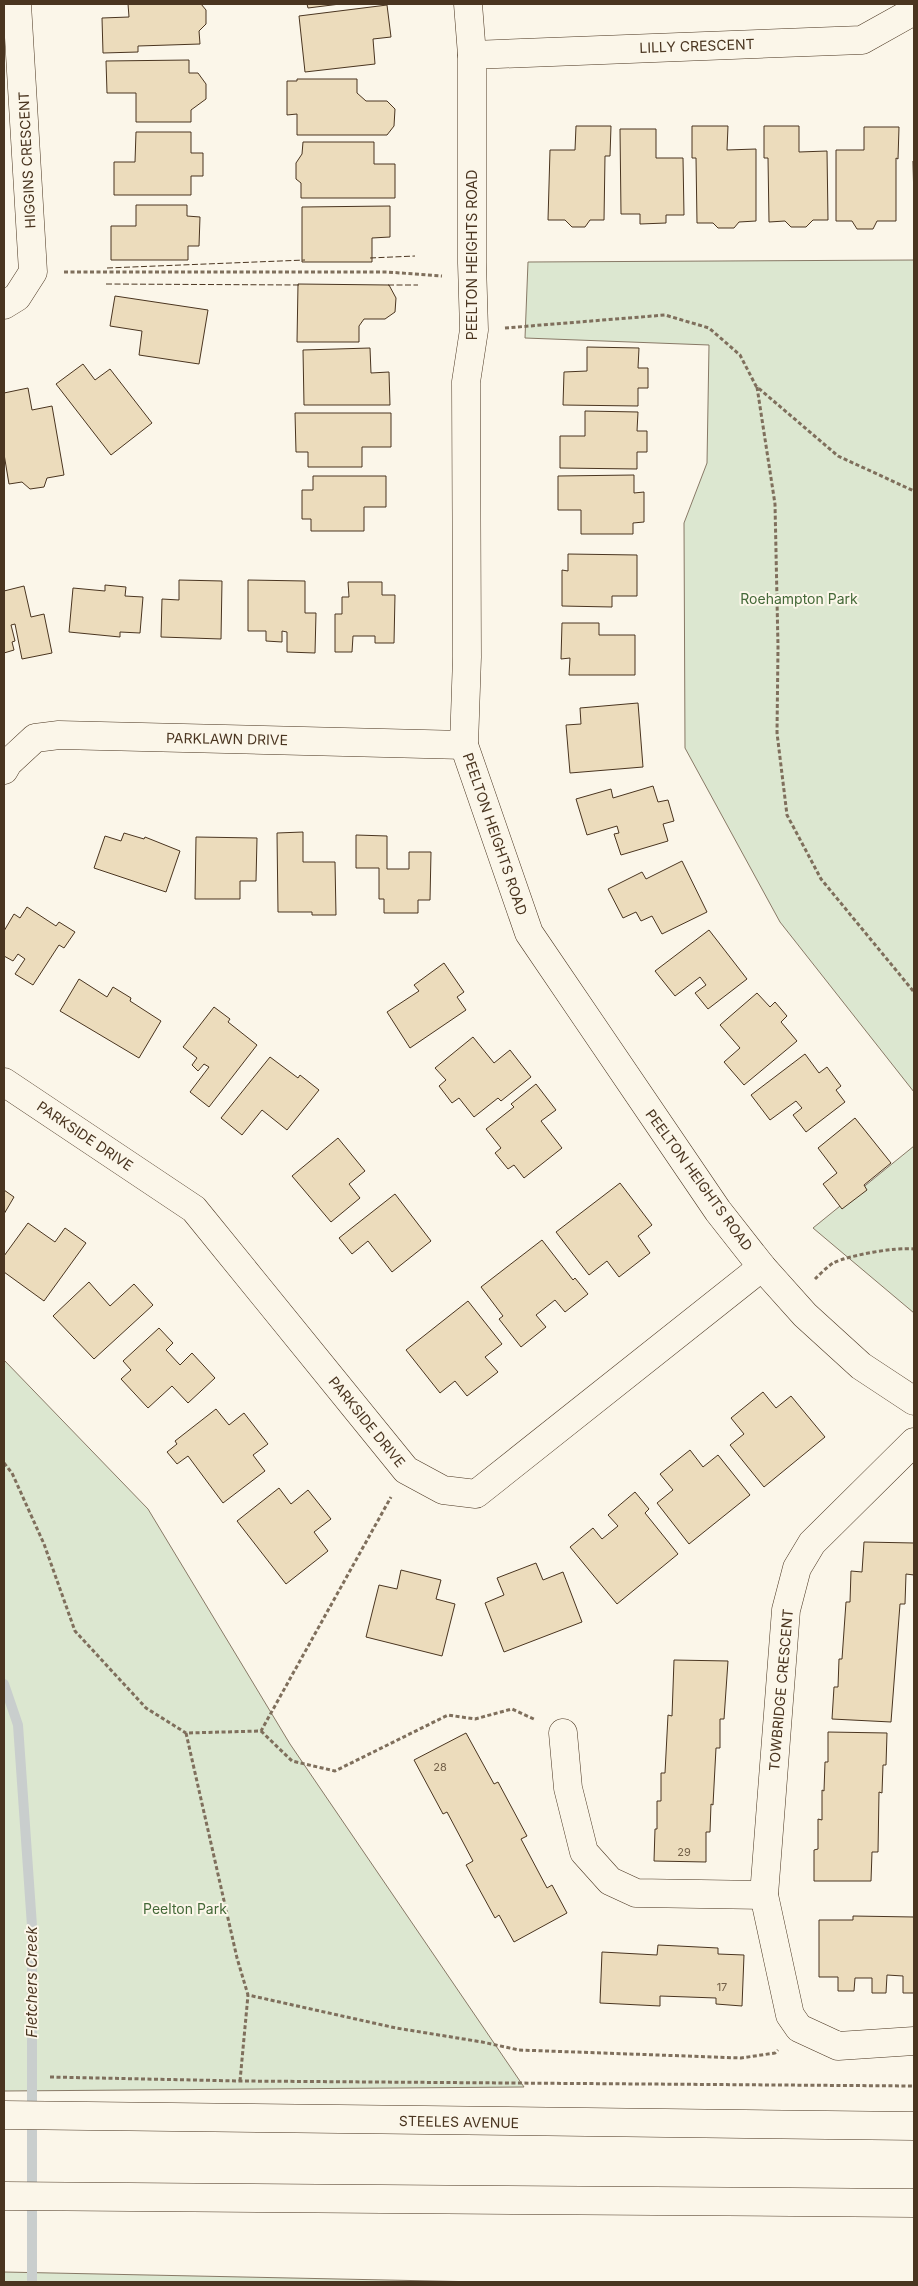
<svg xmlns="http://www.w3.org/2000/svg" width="918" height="2286" font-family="Inter,sans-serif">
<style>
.green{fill:#dce7d0;stroke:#887966}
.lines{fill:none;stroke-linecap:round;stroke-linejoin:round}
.stream{stroke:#c9cecd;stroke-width:10}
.building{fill:#ecdcbc;stroke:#4a3520}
.minor-casing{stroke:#4a3520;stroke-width:29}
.secondary-casing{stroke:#4a3520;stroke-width:29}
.path{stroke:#7f6f5c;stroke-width:3;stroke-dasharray:4 2.5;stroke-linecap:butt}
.minor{stroke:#fbf6e9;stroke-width:28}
.secondary{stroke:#fbf6e9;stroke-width:28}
.fence{stroke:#4a3520;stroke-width:1;stroke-dasharray:6 2.5;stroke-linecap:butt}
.labels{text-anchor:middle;stroke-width:4;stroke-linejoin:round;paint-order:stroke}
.number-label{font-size:11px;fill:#725f47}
.street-label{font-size:14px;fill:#4a3520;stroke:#fbf6e9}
.park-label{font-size:14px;fill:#436837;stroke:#fbf6e9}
.water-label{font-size:15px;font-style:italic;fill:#4a3520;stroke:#fbf6e9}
</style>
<rect width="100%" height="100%" fill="#fbf6e9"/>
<g class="green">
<polygon points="914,260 914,1092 780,922 685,748 684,523 707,463 709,345 525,338 528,262"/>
<polygon points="914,1146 914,1313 813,1228"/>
<polygon points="4,1360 148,1509 290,1744 524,2087 4,2091"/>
<polygon points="4,2272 482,2282 4,2282"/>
</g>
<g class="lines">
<polyline class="stream" points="4,1684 18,1725 32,1926 32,2282"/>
</g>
<g class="building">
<polygon points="128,4 201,4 206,10 206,24 199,31 200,44 138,46 138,52 103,53 102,18 129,17"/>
<polygon points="307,4 340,4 308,8"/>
<polygon points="387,5 391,37 373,39 375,64 305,72 299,16"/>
<polygon points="189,60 189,73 198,73 206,84 206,99 191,110 191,122 136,122 136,93 107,93 106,61"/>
<polygon points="297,79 357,79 357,93 366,101 387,101 395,109 394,126 387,135 297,135 297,114 287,115 287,81 297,81"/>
<polygon points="576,126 611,126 610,156 605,156 604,220 590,220 585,227 572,227 565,220 548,220 550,150 575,150"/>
<polygon points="692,126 728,126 727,150 756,149 756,221 739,222 734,228 718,228 713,223 697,223 696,158 692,158"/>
<polygon points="764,126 799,126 799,152 827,151 828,220 813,220 806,227 791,227 785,221 769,222 768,158 764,158"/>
<polygon points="864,127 899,127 898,159 896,158 896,221 877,221 873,229 857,229 852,221 836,221 836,150 864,150"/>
<polygon points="620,129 656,129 656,158 683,158 684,215 666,215 666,223 640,224 640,214 621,214"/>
<polygon points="136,132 191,132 191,153 203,153 203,176 191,176 191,195 114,195 114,162 135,162"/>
<polygon points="303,142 374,142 374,164 395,164 395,198 301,198 301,183 296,179 296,163 302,154"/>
<polygon points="913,161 914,161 914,203"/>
<polygon points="136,205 187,205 187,216 200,217 199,246 188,246 188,260 111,260 111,226 136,226"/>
<polygon points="390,206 390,237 372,238 372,262 302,262 302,207"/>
<polygon points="298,284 389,285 396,298 395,312 385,319 364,319 359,326 359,342 297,342"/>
<polygon points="115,296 208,310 199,364 139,355 142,331 110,326"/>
<polygon points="587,347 639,348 638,368 648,368 648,388 638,388 638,406 563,405 564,372 587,371"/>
<polygon points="370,348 371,373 389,372 390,405 304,405 303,350"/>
<polygon points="83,364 95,380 110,369 152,423 111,455 56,384"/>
<polygon points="28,388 32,410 52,406 64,475 47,478 44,487 30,489 22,482 9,484 4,454 4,393"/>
<polygon points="585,411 638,412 637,431 647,431 647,452 637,452 637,469 560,468 560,436 585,436"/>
<polygon points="295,413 391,413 391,447 362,447 362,467 308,467 308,452 296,452"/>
<polygon points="634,475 634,493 644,492 644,522 633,523 633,534 581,534 581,510 558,510 558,476"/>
<polygon points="313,476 386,476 386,507 364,507 364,531 311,531 311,519 302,519 302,490 313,490"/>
<polygon points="568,554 637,555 637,596 612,596 612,607 562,606 562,570 568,571"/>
<polygon points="179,580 222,581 221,639 161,637 162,599 179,600"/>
<polygon points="248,580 305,581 305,613 316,613 315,653 287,652 287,632 282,631 282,642 266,641 266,631 248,631"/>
<polygon points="348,582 382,582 382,595 395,595 394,643 375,643 375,636 353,636 352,652 335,652 335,614 342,614 342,597 349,597"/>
<polygon points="105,585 126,587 125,596 143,597 140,633 120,632 120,637 69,632 73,588 105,591"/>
<polygon points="24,586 31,617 44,614 52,653 22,659 15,624 11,625 15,641 12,642 14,650 4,653 4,591"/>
<polygon points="562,623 599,623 599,635 635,635 635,675 569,675 570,658 561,659"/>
<polygon points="638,703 643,767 570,773 566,725 581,724 580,708"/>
<polygon points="653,786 658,802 668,800 674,821 663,824 668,841 621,855 614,834 619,833 617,826 587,835 576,799 611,789 613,798"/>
<polygon points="303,832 303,862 335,862 336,915 312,915 312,912 278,912 277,833"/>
<polygon points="124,833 144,839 145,837 180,851 166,892 94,868 105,836 121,841"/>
<polygon points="356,835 387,836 387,869 409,869 409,852 431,852 430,900 418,900 418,913 384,913 384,899 379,899 379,868 356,868"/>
<polygon points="196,837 257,838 256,881 240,881 240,899 195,899"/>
<polygon points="682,861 707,912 662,934 652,916 641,921 636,912 623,918 608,889 642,872 646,879"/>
<polygon points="27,907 56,926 59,922 75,932 64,948 59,945 33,985 15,974 25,959 18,954 13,961 4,956 4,931 14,914 20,918"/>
<polygon points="709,930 747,979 708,1009 695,993 706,985 700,977 675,996 655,971"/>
<polygon points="444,963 464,992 457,997 466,1010 410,1048 387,1012 419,991 414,985"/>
<polygon points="79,979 107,997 113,987 131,998 130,1001 161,1021 139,1058 60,1011"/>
<polygon points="757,993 770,1007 775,1002 787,1016 781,1022 797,1041 744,1085 724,1062 740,1048 720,1025"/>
<polygon points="214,1007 230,1019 228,1022 257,1045 209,1107 190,1092 209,1067 204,1064 198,1071 192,1065 197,1058 183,1047"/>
<polygon points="473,1037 494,1063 510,1050 531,1077 501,1101 498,1098 474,1117 459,1098 452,1103 439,1086 446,1080 435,1068"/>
<polygon points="805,1054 819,1073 827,1067 841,1086 836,1090 845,1102 806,1132 793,1115 802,1108 796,1101 770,1120 751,1095"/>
<polygon points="270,1057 298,1078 300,1075 319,1090 287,1130 262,1110 242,1135 221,1118"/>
<polygon points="536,1084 556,1110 541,1121 562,1148 524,1178 514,1165 508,1169 495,1153 501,1148 486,1129 514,1107 511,1104"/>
<polygon points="855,1118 891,1163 864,1185 867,1190 842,1209 823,1184 837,1173 818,1148"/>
<polygon points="338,1138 365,1171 349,1184 360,1198 331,1222 292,1176"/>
<polygon points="620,1183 652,1225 638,1236 650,1253 619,1277 607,1261 589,1275 556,1232"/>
<polygon points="4,1190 14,1197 4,1214"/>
<polygon points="395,1194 431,1241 392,1272 368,1241 352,1254 339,1238"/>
<polygon points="28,1223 55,1242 65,1228 86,1243 44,1301 4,1272 4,1256"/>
<polygon points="542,1240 573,1280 575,1278 588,1294 565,1312 555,1300 536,1315 546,1327 521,1347 499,1319 503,1316 481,1287"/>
<polygon points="89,1282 110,1306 134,1284 153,1305 94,1359 53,1316"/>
<polygon points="468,1301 502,1344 485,1357 498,1372 467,1396 455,1381 440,1393 406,1350"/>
<polygon points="159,1328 173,1343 166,1350 180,1365 192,1353 215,1378 188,1403 172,1386 148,1408 121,1379 131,1370 123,1361"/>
<polygon points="763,1392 776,1408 791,1396 825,1437 764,1487 730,1445 744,1434 731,1418"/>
<polygon points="216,1409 229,1425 244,1413 268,1444 253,1455 265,1471 223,1503 188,1456 177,1464 167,1452 177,1444 175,1441"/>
<polygon points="690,1450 703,1467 718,1455 750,1495 689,1544 657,1503 673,1490 660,1474"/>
<polygon points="279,1488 291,1504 308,1490 331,1519 314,1532 328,1551 286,1584 237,1521"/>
<polygon points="635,1492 649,1509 645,1513 678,1554 617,1604 570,1547 593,1528 602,1539 618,1526 608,1515"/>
<polygon points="864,1542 914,1543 914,1575 906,1574 905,1604 900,1604 891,1722 832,1719 834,1687 838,1687 839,1659 842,1659 846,1602 850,1602 851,1571 862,1572"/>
<polygon points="536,1563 543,1580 563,1572 582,1622 504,1652 485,1603 504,1595 497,1578"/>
<polygon points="401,1570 441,1580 436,1599 455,1604 442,1656 366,1637 379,1585 397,1589"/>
<polygon points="674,1660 728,1661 724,1719 720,1719 720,1748 716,1748 713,1805 711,1804 710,1832 706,1832 706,1862 654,1861 655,1829 657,1829 657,1801 661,1801 661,1773 665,1773 668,1715 672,1716"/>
<polygon points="828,1732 887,1733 886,1765 883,1765 882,1793 879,1792 878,1852 872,1852 871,1881 814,1881 814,1850 818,1849 818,1819 822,1820 822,1790 824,1791 825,1762 828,1762"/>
<polygon points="466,1733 494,1784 498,1782 527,1836 521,1839 547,1888 552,1885 567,1913 514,1942 499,1915 495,1918 466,1865 473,1861 447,1812 443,1814 414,1760"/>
<polygon points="853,1916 914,1917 914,1993 903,1993 903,1976 887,1975 886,1993 872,1993 872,1978 855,1978 854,1991 838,1991 838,1977 819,1977 819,1920 853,1920"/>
<polygon points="658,1945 718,1948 718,1954 744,1955 742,2006 716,2004 716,1998 660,1996 660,2006 600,2003 602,1952 657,1955"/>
</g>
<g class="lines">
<g class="minor-casing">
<g id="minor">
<polyline points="468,4 472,55 472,263 474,330 466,382 467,657 464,745 529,933 718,1211 762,1267 805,1315 861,1366 914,1401"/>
<polyline points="472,55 862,40 914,11"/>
<polyline points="4,305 17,297 33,272 17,4"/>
<polyline points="4,770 8,763 35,738 59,735 464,745"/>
<polyline points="4,1082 194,1209 406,1470 443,1490 476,1494 762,1267"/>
<polyline points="914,1442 812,1543 797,1568 786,1610 764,1895 790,2015 799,2028 838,2046 914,2041"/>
<polyline points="563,1733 568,1788 584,1852 610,1881 636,1893 764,1895"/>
</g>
</g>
<g class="secondary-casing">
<g id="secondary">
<polyline points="4,2115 914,2126"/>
<polyline points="4,2196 914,2203"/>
</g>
</g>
<g class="path">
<polyline points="64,272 387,272 442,276"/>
<polyline points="505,328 665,315 709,328 740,355 756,386 838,456 914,491"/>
<polyline points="757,387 775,504 778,647 777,733 787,815 821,879 914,992"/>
<path d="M815,1279c5,-5 12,-12 18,-16 17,-8 62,-16 81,-14"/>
<polyline points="4,1463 12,1473 44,1544 75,1631 146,1708 186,1733 261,1731 391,1497"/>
<polyline points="261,1731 292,1761 335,1771 448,1715 475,1719 512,1709 536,1720"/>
<polyline points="186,1733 237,1958 248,1995 396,2028 482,2042 519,2050 741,2058 775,2053 778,2050"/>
<polyline points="50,2077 240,2081 914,2086"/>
<polyline points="240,2081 248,1995"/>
</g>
<use href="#minor" class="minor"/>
<use href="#secondary" class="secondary"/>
<g class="fence">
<polyline points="370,258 415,256"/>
<polyline points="107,268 305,260"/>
<polyline points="106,284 300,285"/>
<polyline points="388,285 418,285"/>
</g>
</g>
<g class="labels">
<g class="number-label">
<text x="440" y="1771">28</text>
<text x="684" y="1856">29</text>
<text x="722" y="1991">17</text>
</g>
<g class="street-label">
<text transform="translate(697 46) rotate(-2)" y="5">LILLY CRESCENT</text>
<text transform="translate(27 160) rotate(-93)" y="5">HIGGINS CRESCENT</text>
<text transform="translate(472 255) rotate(-90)" y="5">PEELTON HEIGHTS ROAD</text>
<text transform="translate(227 739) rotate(1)" y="5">PARKLAWN DRIVE</text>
<text transform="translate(495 834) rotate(71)" y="5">PEELTON HEIGHTS ROAD</text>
<text transform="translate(85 1136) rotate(34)" y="5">PARKSIDE DRIVE</text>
<text transform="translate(699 1180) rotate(54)" y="5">PEELTON HEIGHTS ROAD</text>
<text transform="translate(367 1422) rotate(51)" y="5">PARKSIDE DRIVE</text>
<text transform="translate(781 1690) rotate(-85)" y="5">TOWBRIDGE CRESCENT</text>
<text transform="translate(459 2122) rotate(1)" y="5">STEELES AVENUE</text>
</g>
<g class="park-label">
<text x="799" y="604">Roehampton Park</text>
<text x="185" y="1914">Peelton Park</text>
</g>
<g class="water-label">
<text transform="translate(32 1982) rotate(-90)" y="5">Fletchers Creek</text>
</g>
</g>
<rect width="918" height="2286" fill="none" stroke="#4a3520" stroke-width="10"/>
</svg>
